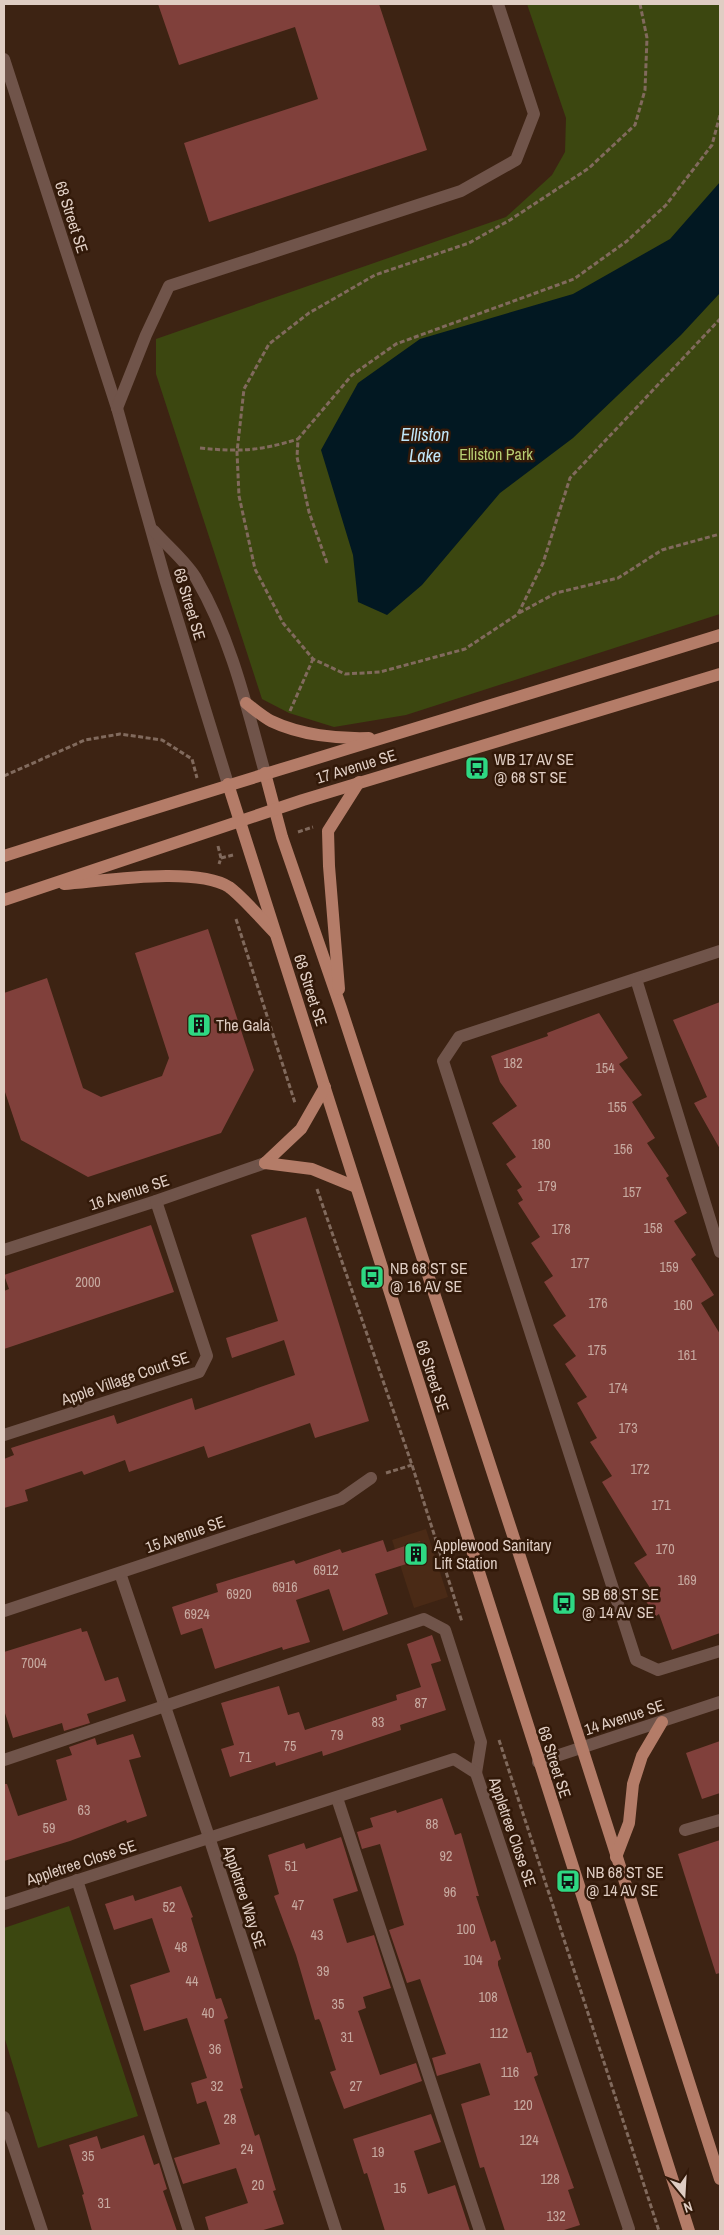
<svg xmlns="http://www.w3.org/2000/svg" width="724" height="2235" font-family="'Archivo Narrow',sans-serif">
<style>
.built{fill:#4a2a16}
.green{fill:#3c4710}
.water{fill:#021822}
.building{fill:#80403b}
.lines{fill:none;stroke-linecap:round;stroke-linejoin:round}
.path{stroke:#816a5d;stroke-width:3;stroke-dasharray:5 2.5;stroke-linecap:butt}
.minor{stroke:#70544a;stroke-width:12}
.major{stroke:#b47c68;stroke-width:12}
.labels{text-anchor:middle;stroke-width:5;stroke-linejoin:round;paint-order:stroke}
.number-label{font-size:14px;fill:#c7aaa1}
.street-label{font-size:16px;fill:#dfcdc3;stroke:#321909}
.park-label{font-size:16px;fill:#b8ce73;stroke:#321909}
.poi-label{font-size:16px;fill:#dfcdc3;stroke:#321909;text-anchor:start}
.water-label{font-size:18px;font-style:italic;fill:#c0e6f9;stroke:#321909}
</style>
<rect width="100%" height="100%" fill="#3d2313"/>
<polygon class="built" points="426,1529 448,1597 414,1608 392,1540"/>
<g class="green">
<polygon points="527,4 720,4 720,614 406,715 334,727 289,713 262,699 156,374 156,339 506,217 552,175 565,152 566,118"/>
<polygon points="69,1906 138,2116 38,2148 4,2036 4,1928"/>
</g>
<polygon class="water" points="720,182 720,293 681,335 573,438 500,493 422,585 387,615 358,602 353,555 321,450 358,383 420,339 573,294 670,239"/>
<g class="building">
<polygon points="158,4 379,4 427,150 209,222 184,143 318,99 295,27 179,65"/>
<polygon points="208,929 254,1070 221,1133 88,1177 21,1140 4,1089 4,993 47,978 83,1088 101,1097 162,1076 169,1058 135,953"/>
<polygon points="720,1002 720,1149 694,1103 707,1097 673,1020"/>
<polygon points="599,1013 628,1058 619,1064 642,1095 632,1102 655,1138 647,1143 669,1176 666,1178 687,1213 674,1221 696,1255 691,1259 714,1295 701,1303 720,1334 720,1633 672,1650 659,1614 656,1616 645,1600 654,1594 634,1563 647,1555 602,1482 612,1476 590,1442 597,1438 577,1403 587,1397 565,1364 576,1356 553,1325 566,1316 544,1282 553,1276 531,1243 540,1237 518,1203 523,1200 517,1190 522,1187 506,1164 516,1157 492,1123 517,1106 500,1082 491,1056 548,1036 547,1033"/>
<polygon points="306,1217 369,1421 315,1438 310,1423 208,1458 204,1446 129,1472 125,1460 84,1475 82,1471 25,1490 28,1501 4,1508 4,1459 14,1455 11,1448 114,1415 117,1424 192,1398 195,1410 295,1375 284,1340 232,1358 226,1338 278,1321 251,1235"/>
<polygon points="151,1225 174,1292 4,1349 4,1291 9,1289 4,1275"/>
<polygon points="383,1540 387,1552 420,1541 425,1558 375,1574 388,1614 343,1631 329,1589 296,1600 310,1642 283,1650 282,1647 215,1669 202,1628 181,1635 172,1607 218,1592 216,1584 294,1560 296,1564 340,1549 342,1553"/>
<polygon points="81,1628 82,1632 87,1631 105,1681 118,1677 126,1701 87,1714 90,1723 64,1731 62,1723 13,1738 4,1710 4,1652"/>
<polygon points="432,1635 441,1661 431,1664 446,1710 400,1725 401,1730 323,1756 322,1751 276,1766 275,1762 230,1777 221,1749 234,1745 221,1703 279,1686 288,1715 299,1712 305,1730 397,1700 396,1695 421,1687 407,1644"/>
<polygon points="133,1734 141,1757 129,1760 147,1816 127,1823 126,1820 70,1841 4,1861 4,1784 7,1784 18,1816 67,1800 56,1760 72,1755 69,1747 95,1738 97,1745"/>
<polygon points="720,1741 720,1793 702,1799 686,1753"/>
<polygon points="442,1798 455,1835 461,1833 479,1896 476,1896 491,1942 495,1940 501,1959 498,1961 498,1965 513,2011 527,2053 531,2052 538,2075 534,2077 574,2188 568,2190 580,2225 561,2231 505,2231 484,2167 480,2168 461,2104 490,2095 480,2063 437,2076 432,2058 446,2054 420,1979 407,1983 389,1930 404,1925 380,1844 362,1849 357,1832 373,1827 370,1818 396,1810 397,1813"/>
<polygon points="341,1837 358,1891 333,1899 347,1943 374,1935 391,1988 363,1997 366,2008 358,2011 380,2075 416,2063 422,2081 344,2109 330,2072 336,2070 321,2023 319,2019 315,2020 296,1955 274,1896 279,1894 268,1855 304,1843 306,1849"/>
<polygon points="720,1840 720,1973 716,1974 678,1854"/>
<polygon points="181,1886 193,1917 191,1918 216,1999 221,1998 228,2018 224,2020 243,2088 240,2089 255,2136 259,2134 276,2190 273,2191 284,2224 260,2231 209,2231 205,2217 248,2203 236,2168 183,2184 174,2158 220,2144 206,2101 197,2104 191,2083 207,2078 187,2018 144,2031 130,1985 170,1972 152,1918 114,1930 105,1904 133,1895 135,1901"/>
<polygon points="431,2114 441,2142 414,2151 428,2194 455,2185 470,2231 385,2231 367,2173 364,2174 353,2139"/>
<polygon points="144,2135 154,2165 159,2163 167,2189 163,2191 177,2231 92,2231 82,2195 84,2194 69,2145 97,2136 101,2149"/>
</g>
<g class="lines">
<g class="path">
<polyline points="640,4 647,38 645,90 635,125 589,168 510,220 469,243 375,275 309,313 269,344 244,389 237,452 239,496 255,569 283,623 313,659 345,674 380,672 465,649 518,614 543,563 570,478 720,319"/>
<path d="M200,448c39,4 60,3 98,-9"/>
<polyline points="327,563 309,512 297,457 298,439 352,375 396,344 574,279 627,241 666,205 712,145 720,115"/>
<polyline points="519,613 556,593 618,578 662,550 720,534"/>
<polyline points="290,711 313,659"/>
<polyline points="4,776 85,740 120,734 162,740 192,759 197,778"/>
<polyline points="298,832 313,827"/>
<polyline points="218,846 221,858 219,864"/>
<polyline points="221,858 233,855"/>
<polyline points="236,919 295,1103"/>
<polyline points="317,1189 412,1465 462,1622"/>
<polyline points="386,1473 412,1465"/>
<polyline points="499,1740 659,2231"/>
</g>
<g class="minor">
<polyline points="4,59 117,408 165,579 228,784"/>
<polyline points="117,408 146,335 169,286 461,191 516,160 534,114 498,4"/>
<path d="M154,531c13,15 34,32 43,49 34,58 50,128 68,193"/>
<polyline points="720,951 459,1037 443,1061 636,1660 658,1670 720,1651"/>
<polyline points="636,979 720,1252"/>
<polyline points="4,1250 156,1201 265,1163"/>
<polyline points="4,1435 199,1372 207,1356 156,1201"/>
<polyline points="120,1573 209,1837 336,2231"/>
<polyline points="4,1611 341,1499 371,1478"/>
<polyline points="4,1760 424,1619 445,1630 481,1742 476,1773"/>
<polyline points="538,1762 720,1702"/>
<polyline points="337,1798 480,2231"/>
<polyline points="685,1830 720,1820"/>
<polyline points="77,1880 189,2231"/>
<polyline points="4,1904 454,1759 476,1773 629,2229 628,2231"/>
<polyline points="4,2117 42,2231"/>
</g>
<g class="major">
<path d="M246,703c8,6 16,13 25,18 29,14 67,18 98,17"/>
<polyline points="265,773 282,837 341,1008 568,1704 720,2179"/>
<polyline points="228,784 689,2231"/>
<path d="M4,856c238,-77 478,-147 716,-221"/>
<path d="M64,884c40,-3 132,-18 165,3 14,10 33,33 46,46"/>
<polyline points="4,900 303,800 720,674"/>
<polyline points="339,989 329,866 328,831 359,782"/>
<polyline points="265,1163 301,1129 325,1087"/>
<polyline points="265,1163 312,1169 356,1187"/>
<polyline points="616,1857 629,1823 633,1784 642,1756 662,1722"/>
</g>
</g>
<defs>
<g id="bus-square" transform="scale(1.25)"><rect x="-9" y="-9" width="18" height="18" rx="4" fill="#2ed883" stroke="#321909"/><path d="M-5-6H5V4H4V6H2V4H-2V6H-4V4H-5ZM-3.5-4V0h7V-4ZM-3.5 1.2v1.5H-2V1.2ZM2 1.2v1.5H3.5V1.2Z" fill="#111"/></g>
<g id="building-square" transform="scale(1.25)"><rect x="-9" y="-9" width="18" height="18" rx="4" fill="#2ed883" stroke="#321909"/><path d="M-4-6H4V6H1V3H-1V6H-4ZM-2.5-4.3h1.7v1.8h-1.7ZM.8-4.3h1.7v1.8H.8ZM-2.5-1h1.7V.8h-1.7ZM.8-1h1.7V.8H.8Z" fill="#111"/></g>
</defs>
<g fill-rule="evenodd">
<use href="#bus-square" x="477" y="768"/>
<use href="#building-square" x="199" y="1025"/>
<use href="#bus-square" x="372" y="1277"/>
<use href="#building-square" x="416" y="1554"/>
<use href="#bus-square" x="564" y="1603"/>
<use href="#bus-square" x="568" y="1881"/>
</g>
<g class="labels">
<g class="number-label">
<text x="513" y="1068">182</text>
<text x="605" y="1073">154</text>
<text x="617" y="1112">155</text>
<text x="541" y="1149">180</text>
<text x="623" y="1154">156</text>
<text x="547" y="1191">179</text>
<text x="632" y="1197">157</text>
<text x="653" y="1233">158</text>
<text x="561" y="1234">178</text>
<text x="580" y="1268">177</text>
<text x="669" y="1272">159</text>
<text x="88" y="1287">2000</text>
<text x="598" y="1308">176</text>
<text x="683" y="1310">160</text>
<text x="597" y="1355">175</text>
<text x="687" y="1360">161</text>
<text x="618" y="1393">174</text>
<text x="628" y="1433">173</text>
<text x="640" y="1474">172</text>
<text x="661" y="1510">171</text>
<text x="665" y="1554">170</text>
<text x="326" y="1575">6912</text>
<text x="687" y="1585">169</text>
<text x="285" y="1592">6916</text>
<text x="239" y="1599">6920</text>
<text x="197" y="1619">6924</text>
<text x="34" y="1668">7004</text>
<text x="421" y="1708">87</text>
<text x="378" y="1727">83</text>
<text x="337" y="1740">79</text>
<text x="290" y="1751">75</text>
<text x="245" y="1762">71</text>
<text x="84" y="1815">63</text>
<text x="432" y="1829">88</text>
<text x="49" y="1833">59</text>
<text x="446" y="1861">92</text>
<text x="291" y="1871">51</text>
<text x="450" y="1897">96</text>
<text x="298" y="1910">47</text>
<text x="169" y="1912">52</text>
<text x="466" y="1934">100</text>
<text x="317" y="1940">43</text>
<text x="181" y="1952">48</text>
<text x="473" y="1965">104</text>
<text x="323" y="1976">39</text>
<text x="192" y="1986">44</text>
<text x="488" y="2002">108</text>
<text x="338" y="2009">35</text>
<text x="208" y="2018">40</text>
<text x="499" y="2038">112</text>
<text x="347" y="2042">31</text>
<text x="215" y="2054">36</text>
<text x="510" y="2077">116</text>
<text x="217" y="2091">32</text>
<text x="356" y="2091">27</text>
<text x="523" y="2110">120</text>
<text x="230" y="2124">28</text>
<text x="529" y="2145">124</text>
<text x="247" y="2154">24</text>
<text x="378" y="2157">19</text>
<text x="88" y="2161">35</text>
<text x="550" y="2184">128</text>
<text x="258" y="2190">20</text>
<text x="400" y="2193">15</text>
<text x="104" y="2208">31</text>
<text x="556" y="2221">132</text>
</g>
<g class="street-label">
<text transform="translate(72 217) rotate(72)" y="6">68 Street SE</text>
<text transform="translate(190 604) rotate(73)" y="6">68 Street SE</text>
<text transform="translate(356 766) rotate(-17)" y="6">17 Avenue SE</text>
<text transform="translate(311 990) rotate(72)" y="6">68 Street SE</text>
<text transform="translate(129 1192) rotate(-18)" y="6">16 Avenue SE</text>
<text transform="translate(433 1376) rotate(72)" y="6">68 Street SE</text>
<text transform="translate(125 1378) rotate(-19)" y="6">Apple Village Court SE</text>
<text transform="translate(185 1534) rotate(-19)" y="6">15 Avenue SE</text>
<text transform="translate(624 1717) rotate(-18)" y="6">14 Avenue SE</text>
<text transform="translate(555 1762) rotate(72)" y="6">68 Street SE</text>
<text transform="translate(513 1832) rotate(71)" y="6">Appletree Close SE</text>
<text transform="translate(81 1862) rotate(-18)" y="6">Appletree Close SE</text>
<text transform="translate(245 1897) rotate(72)" y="6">Appletree Way SE</text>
</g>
<g class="park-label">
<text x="496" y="460">Elliston Park</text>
</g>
<g class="poi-label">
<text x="494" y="765">WB 17 AV SE<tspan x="494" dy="18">@ 68 ST SE</tspan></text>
<text x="216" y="1031">The Gala</text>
<text x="390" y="1274">NB 68 ST SE<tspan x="390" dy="18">@ 16 AV SE</tspan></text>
<text x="434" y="1551">Applewood Sanitary<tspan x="434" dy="18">Lift Station</tspan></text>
<text x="582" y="1600">SB 68 ST SE<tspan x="582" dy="18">@ 14 AV SE</tspan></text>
<text x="586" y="1878">NB 68 ST SE<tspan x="586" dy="18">@ 14 AV SE</tspan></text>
</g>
<g class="water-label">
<text x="425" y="441">Elliston<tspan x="425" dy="21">Lake</tspan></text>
</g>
</g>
<rect width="724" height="2235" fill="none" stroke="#dfcdc3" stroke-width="10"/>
<g transform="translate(684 2195) rotate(162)" stroke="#321909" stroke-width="4" paint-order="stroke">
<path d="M0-4L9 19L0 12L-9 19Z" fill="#dfcdc3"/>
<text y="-8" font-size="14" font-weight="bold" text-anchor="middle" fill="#dfcdc3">N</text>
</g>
</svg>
